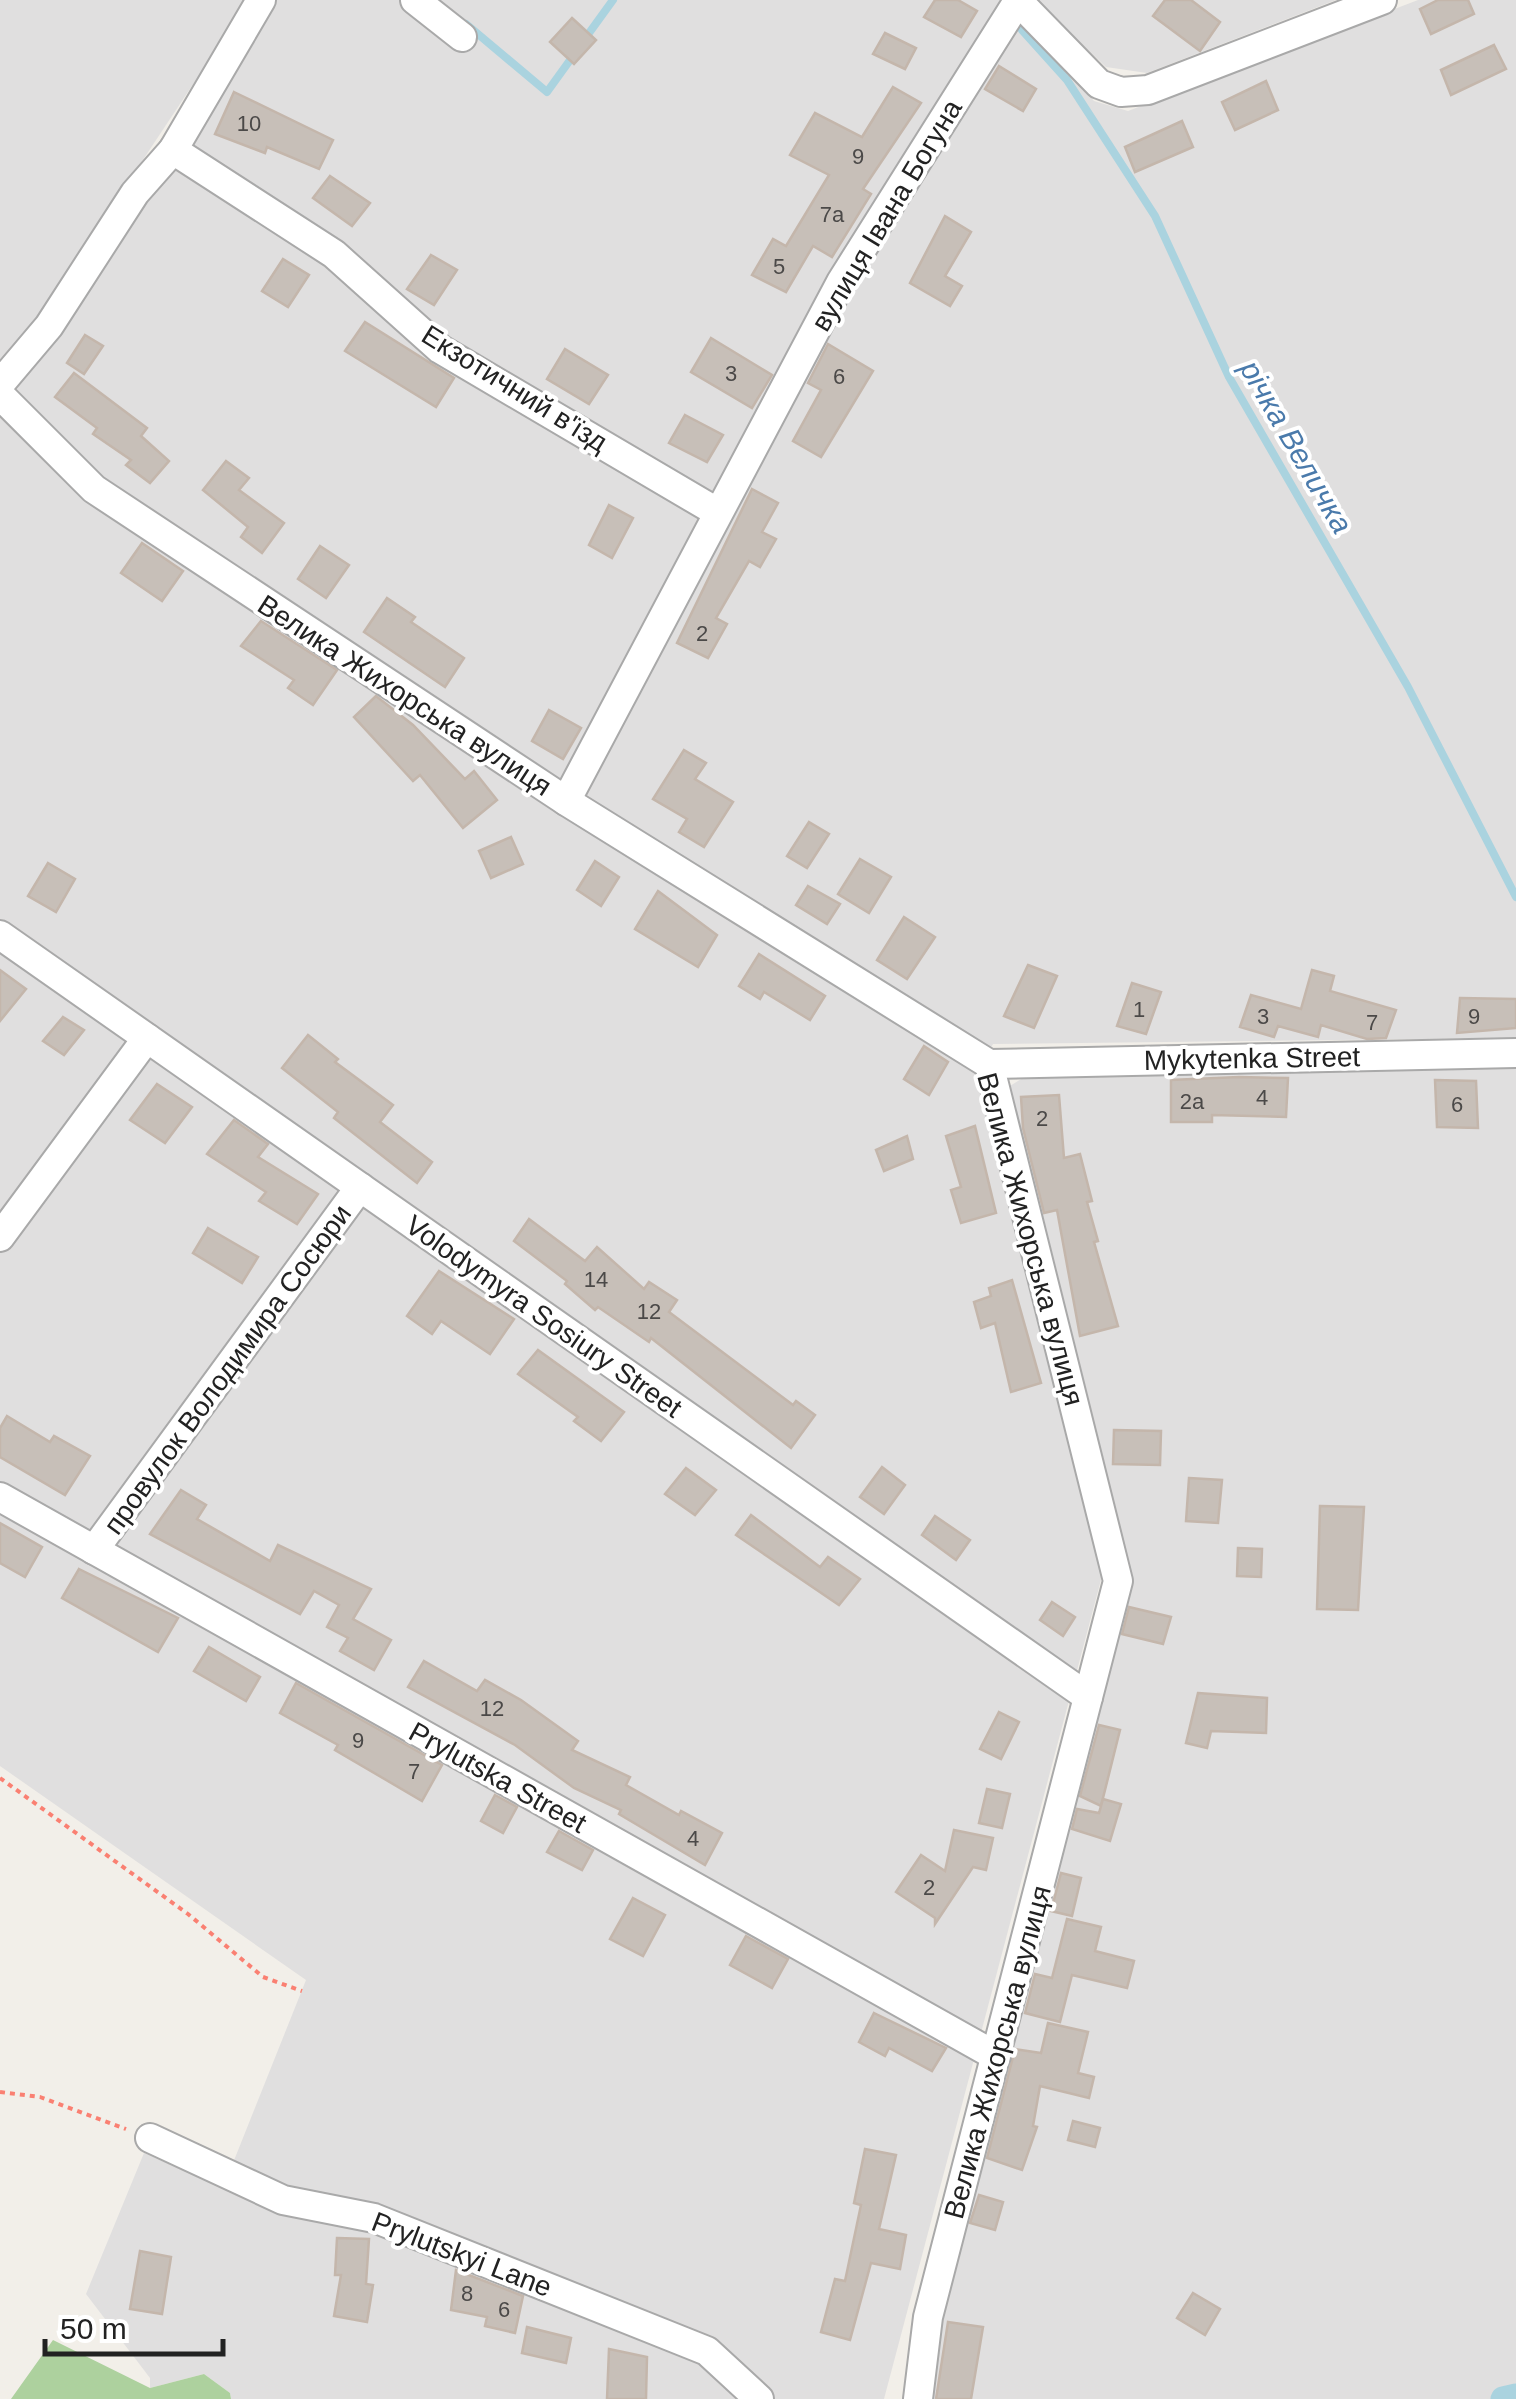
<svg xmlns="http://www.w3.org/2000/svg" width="1516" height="2399" font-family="Helvetica,sans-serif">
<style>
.residential{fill:#e0dfdf}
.forest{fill:#add19e}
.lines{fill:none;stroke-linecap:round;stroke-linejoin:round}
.stream{stroke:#aad3df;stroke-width:8}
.canal{stroke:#aad3df;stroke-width:25}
.building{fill:#c7bfb8;stroke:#c4b6ab;stroke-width:2.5}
.minor-casing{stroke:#a9a9a9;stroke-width:32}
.path{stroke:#fa8072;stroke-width:4;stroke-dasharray:5 5;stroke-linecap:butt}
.minor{stroke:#fff;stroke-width:28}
.labels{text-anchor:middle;stroke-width:8;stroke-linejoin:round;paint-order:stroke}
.number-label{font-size:22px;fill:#4b4948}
.street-label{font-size:28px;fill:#222;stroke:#fff}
.water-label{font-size:30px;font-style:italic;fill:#4a7aab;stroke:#fff}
</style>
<rect width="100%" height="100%" fill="#f2efe9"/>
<g class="residential">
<polygon points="0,0 249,0 2,372 0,370"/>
<polygon points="269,0 1008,0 1094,101 1128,111 1418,0 1516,0 1516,1038 993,1044 976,1072 1102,1576 884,2399 231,2399 230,2393 204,2374 150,2388 150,2378 86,2294 144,2153 223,2188 306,1980 0,1766 0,392"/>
<polygon points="1036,0 1336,0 1147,73 1106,67"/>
<polygon points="1516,1061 1516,2399 933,2399 941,2316 1116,1649 1124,1566 1005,1089 1029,1074"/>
</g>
<polygon class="forest" points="53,2340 150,2388 204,2374 230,2393 231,2399 11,2399"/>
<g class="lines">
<g class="stream">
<polyline points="466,24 547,92 573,56"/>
<polyline points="1022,30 1067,80 1155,216 1229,377 1408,687 1516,897"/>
<polyline points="584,40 613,0"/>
</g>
<polyline class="canal" points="1503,2399 1516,2396"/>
</g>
<g class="building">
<polygon points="935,0 958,0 977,11 961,37 924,17"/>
<polygon points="1165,0 1191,0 1220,22 1200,51 1153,16"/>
<polygon points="1438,0 1468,0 1474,14 1431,34 1420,9"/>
<polygon points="572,18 596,40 574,64 550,42"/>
<polygon points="885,33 916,48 905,69 873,54"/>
<polygon points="1494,45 1506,69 1451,95 1441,70"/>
<polygon points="999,66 1036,89 1023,111 985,89"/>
<polygon points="1266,81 1278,110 1235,130 1222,102"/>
<polygon points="893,87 921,103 863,189 871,194 832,257 813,246 786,292 752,275 773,239 786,246 829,175 790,155 815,113 862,137"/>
<polygon points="234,92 333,140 319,169 267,147 265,153 215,134"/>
<polygon points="1182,121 1193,147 1135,172 1125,147"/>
<polygon points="330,176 370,203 352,226 313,198"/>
<polygon points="945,216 971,232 945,276 962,286 950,306 910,283"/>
<polygon points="431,255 457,270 434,305 407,289"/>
<polygon points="283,259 309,275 288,307 262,291"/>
<polygon points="365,322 454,378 436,407 345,351"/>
<polygon points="85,335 103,346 84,374 67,363"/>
<polygon points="711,338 772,375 752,408 691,372"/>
<polygon points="828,344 873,371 821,457 793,441 821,390 808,383"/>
<polygon points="565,349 608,375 589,404 547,379"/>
<polygon points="74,373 147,428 141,436 169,461 150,483 126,465 131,460 93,434 97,428 55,397"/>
<polygon points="685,415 723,435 707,462 669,443"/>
<polygon points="226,461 249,478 239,490 284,523 262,553 241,537 248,527 203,490"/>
<polygon points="752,489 778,503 762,532 776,539 760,567 749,561 716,618 727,624 708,658 677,643"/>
<polygon points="609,505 633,518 612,558 589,545"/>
<polygon points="142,543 183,571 162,601 121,573"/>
<polygon points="320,546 349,565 326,598 298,579"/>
<polygon points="387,598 415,617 411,622 464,658 445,687 364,632"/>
<polygon points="261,621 337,670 313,705 288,688 294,680 241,646"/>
<polygon points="376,696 413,725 465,779 474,771 497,800 463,828 420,775 413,781 354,717"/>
<polygon points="549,710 581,728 563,759 532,741"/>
<polygon points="684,750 706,763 695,779 733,802 704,847 679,832 687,819 653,799"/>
<polygon points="809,822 829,834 807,868 787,856"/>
<polygon points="511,837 523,864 491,878 479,851"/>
<polygon points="860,859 891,877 869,913 838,894"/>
<polygon points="595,861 619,877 601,906 577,890"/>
<polygon points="48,863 75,879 56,912 28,896"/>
<polygon points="808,886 840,904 827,924 796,905"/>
<polygon points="658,891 717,935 698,967 635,929"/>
<polygon points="904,917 935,937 907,979 877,960"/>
<polygon points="759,954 825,996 810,1020 764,992 760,999 739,986"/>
<polygon points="1028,965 1057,976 1034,1028 1004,1016"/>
<polygon points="0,970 26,989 0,1021"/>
<polygon points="1312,970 1334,976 1330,991 1396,1010 1386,1038 1367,1039 1321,1025 1318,1037 1278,1026 1274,1037 1240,1027 1251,995 1301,1009"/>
<polygon points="1132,983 1161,992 1146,1034 1117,1026"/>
<polygon points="1460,998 1516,999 1516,1028 1457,1033"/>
<polygon points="63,1017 84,1030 64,1055 43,1041"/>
<polygon points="308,1035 338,1059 335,1062 393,1105 380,1122 432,1162 417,1183 334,1118 338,1112 282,1068"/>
<polygon points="924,1046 948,1062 929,1095 904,1079"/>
<polygon points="1239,1077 1288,1078 1286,1117 1212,1115 1212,1122 1171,1122 1171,1080"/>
<polygon points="1435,1080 1476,1081 1478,1128 1437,1127"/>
<polygon points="157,1084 192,1107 165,1143 130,1120"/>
<polygon points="1059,1095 1064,1158 1080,1154 1092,1201 1087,1202 1098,1241 1094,1242 1118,1326 1080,1336 1057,1210 1044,1213 1023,1128 1021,1097"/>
<polygon points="234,1120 268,1144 258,1157 318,1194 297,1224 259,1201 266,1192 207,1154"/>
<polygon points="975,1126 996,1213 961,1223 951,1190 961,1187 946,1136"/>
<polygon points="907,1136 913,1159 884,1171 876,1150"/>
<polygon points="529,1219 585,1261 597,1247 644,1289 649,1282 677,1300 669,1312 793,1405 796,1401 815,1415 791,1448 651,1338 649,1342 598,1307 595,1310 565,1284 567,1281 514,1241"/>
<polygon points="208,1228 258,1257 242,1283 193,1253"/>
<polygon points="439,1271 514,1319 490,1354 441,1321 432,1334 407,1316"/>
<polygon points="1012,1280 1041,1383 1011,1392 995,1323 981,1328 974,1302 991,1296 989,1288"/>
<polygon points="538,1350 624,1412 601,1441 574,1421 578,1417 518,1374"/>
<polygon points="7,1416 50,1442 54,1436 90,1456 65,1495 0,1457 0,1428"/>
<polygon points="1114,1430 1161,1431 1160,1465 1113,1464"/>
<polygon points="882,1467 905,1485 884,1514 860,1497"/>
<polygon points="686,1468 716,1490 695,1515 665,1494"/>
<polygon points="1189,1478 1222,1480 1218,1523 1186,1521"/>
<polygon points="181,1490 206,1505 197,1519 270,1561 278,1545 371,1589 353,1619 391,1640 374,1670 340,1651 348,1638 327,1627 339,1605 314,1591 300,1614 150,1534"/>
<polygon points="1320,1506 1364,1507 1358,1610 1317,1609"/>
<polygon points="751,1515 820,1567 828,1557 860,1579 839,1605 736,1535"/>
<polygon points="935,1516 970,1540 956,1560 922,1535"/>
<polygon points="0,1523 42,1547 25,1577 0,1563"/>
<polygon points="1238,1548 1262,1549 1261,1577 1237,1576"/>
<polygon points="79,1569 178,1618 158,1652 62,1598"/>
<polygon points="1052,1602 1075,1617 1063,1636 1040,1620"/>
<polygon points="1129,1607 1171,1617 1163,1644 1122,1634"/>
<polygon points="209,1647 260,1677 246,1701 194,1671"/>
<polygon points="424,1661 477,1691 485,1680 521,1700 578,1741 572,1750 630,1777 626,1785 679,1815 681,1811 722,1833 705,1865 619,1814 621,1810 574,1788 515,1745 408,1687"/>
<polygon points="296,1683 442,1765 422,1801 335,1750 338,1745 280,1713"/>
<polygon points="1198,1693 1267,1698 1266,1733 1211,1731 1207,1748 1186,1743"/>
<polygon points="999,1712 1019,1722 1001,1759 980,1749"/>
<polygon points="1099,1725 1120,1730 1101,1806 1080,1796"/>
<polygon points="987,1789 1010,1794 1002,1828 979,1823"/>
<polygon points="495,1795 517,1807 503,1833 481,1821"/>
<polygon points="1103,1799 1121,1804 1110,1841 1072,1829 1077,1809 1099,1813"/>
<polygon points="954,1830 993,1838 986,1870 973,1867 935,1924 935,1918 896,1892 921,1855 945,1871"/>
<polygon points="559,1831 593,1850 582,1870 547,1852"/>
<polygon points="1061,1873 1081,1878 1072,1916 1051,1911"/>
<polygon points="633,1898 665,1915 643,1956 610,1939"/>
<polygon points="1067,1919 1101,1927 1095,1951 1134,1961 1127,1988 1072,1975 1060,2022 1025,2013 1035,1974 1052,1978"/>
<polygon points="746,1936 788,1959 772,1988 730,1965"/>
<polygon points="874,2013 946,2048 932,2071 889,2048 885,2056 859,2042"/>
<polygon points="1048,2023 1088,2032 1078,2073 1094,2077 1089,2098 1040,2086 1033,2126 1037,2127 1022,2170 987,2158 1015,2049 1041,2053"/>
<polygon points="1073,2121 1100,2128 1095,2147 1068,2140"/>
<polygon points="865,2149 896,2155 879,2229 906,2235 900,2269 871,2263 850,2340 821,2332 835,2279 845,2281 861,2205 854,2203"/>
<polygon points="979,2195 1003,2202 995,2230 970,2223"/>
<polygon points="337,2238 369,2239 366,2284 373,2285 367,2322 334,2316 341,2275 335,2275"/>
<polygon points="140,2251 171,2257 162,2314 130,2309"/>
<polygon points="456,2270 523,2296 515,2333 485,2326 487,2317 451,2310"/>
<polygon points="1193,2293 1220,2309 1205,2335 1177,2318"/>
<polygon points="948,2322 983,2327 971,2399 936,2399"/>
<polygon points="527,2327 571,2338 566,2363 522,2353"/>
<polygon points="609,2349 647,2357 646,2399 607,2399"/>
</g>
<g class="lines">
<g class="minor-casing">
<g id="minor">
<polyline points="415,0 462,37"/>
<polyline points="1017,0 1099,84 1121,92 1148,90 1382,0"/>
<polyline points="173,150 334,254 440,349 717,512"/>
<polyline points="0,384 49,326 135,193 173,150 261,0"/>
<polyline points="0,395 94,489 566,801 989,1064 1118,1581 928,2317 918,2399"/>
<polyline points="566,801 841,282 1018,1"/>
<polyline points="0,935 1088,1697"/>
<polyline points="989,1064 1516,1053"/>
<polyline points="0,1237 147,1038"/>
<polyline points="0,1497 996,2056"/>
<polyline points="94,1550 360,1187"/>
<polyline points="150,2138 283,2200 374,2218 707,2351 759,2399"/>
</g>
</g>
<g class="path">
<polyline points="0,1778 188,1914 263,1977 302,1991"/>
<polyline points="0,2092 40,2097 126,2129"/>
</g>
<use href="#minor" class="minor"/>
</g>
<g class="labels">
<g class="number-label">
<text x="249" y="131">10</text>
<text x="858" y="164">9</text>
<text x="832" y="222">7а</text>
<text x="779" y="274">5</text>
<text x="731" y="381">3</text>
<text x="839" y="384">6</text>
<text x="702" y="641">2</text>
<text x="1139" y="1017">1</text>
<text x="1263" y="1024">3</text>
<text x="1474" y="1024">9</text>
<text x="1372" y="1030">7</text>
<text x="1262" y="1105">4</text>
<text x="1192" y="1109">2а</text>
<text x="1457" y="1112">6</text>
<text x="1042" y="1126">2</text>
<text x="596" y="1287">14</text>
<text x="649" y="1319">12</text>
<text x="492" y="1716">12</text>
<text x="358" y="1748">9</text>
<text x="414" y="1779">7</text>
<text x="693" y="1846">4</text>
<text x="929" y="1895">2</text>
<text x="467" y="2301">8</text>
<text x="504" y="2317">6</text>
</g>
<g class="street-label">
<text transform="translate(886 215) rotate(-59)" y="10">вулиця Івана Богуна</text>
<text transform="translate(515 388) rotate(32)" y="10">Екзотичний в'їзд</text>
<text transform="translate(405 695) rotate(33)" y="10">Велика Жихорська вулиця</text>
<text transform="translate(1252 1058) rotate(-1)" y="10">Mykytenka Street</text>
<text transform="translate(1031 1239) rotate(75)" y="10">Велика Жихорська вулиця</text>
<text transform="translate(544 1316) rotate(35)" y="10">Volodymyra Sosiury Street</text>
<text transform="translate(227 1369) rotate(-54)" y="10">провулок Володимира Сосюри</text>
<text transform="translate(498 1777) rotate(29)" y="10">Prylutska Street</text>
<text transform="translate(997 2052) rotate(-75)" y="10">Велика Жихорська вулиця</text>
<text transform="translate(462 2254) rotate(21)" y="10">Prylutskyi Lane</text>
</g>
<g class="water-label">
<text transform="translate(1296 447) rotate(60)" y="10">річка Величка</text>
</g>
</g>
<path d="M45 2339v15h178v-15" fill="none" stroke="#222222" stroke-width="5"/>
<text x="60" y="2339" font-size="30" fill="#222222" stroke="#ffffff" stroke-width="8" paint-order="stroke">50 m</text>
</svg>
